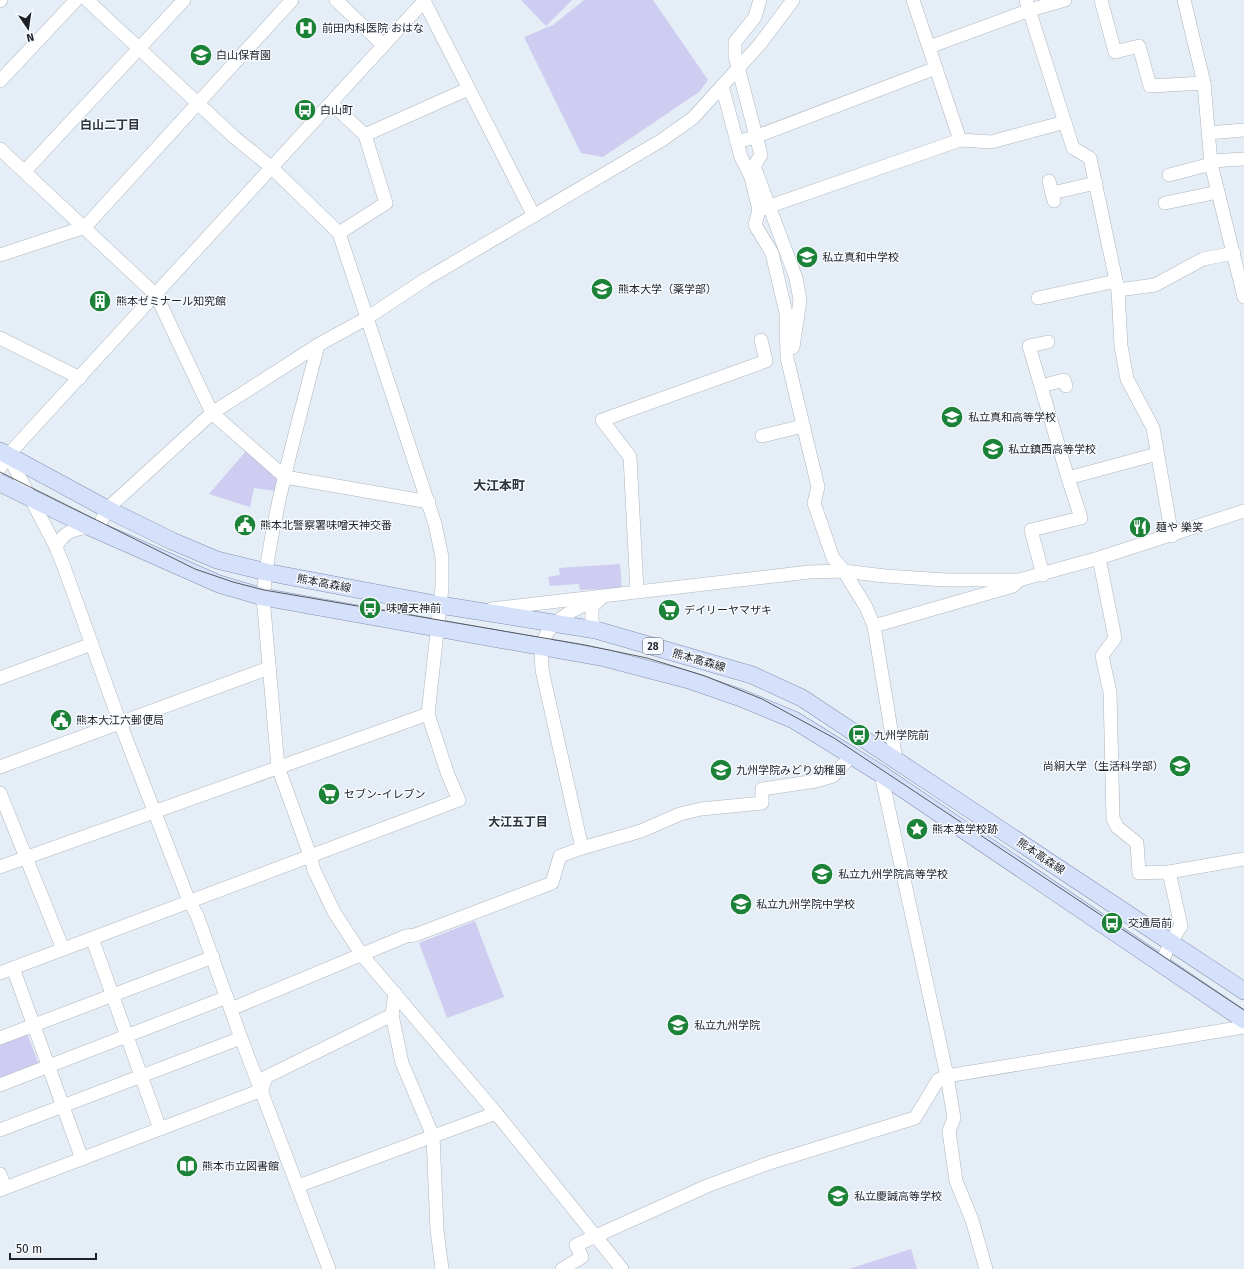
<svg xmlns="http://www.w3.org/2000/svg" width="1244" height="1269" font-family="'Fira Sans','Noto Sans JP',sans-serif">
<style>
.green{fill:#ceccf0}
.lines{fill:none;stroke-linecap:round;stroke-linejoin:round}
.minor-casing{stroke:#adb6be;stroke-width:14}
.major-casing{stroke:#8390af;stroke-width:18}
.minor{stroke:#fff;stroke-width:13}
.major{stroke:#d5e0fb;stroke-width:17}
.tram{stroke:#565b60;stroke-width:1}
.labels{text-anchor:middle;stroke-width:3;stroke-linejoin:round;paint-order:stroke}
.shield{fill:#f7fafe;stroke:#5f6266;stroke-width:1}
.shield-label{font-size:10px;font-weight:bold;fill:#1e2125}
.poi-label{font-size:11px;fill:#1e2125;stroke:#f7fafe;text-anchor:start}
.street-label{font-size:11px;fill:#1e2125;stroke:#f7fafe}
.neighbourhood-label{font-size:12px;font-weight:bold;fill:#2e353c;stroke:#f7fafe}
.quarter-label{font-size:13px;font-weight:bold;fill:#2e353c;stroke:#f7fafe}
</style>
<rect width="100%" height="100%" fill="#e5eef7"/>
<g class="green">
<polygon points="521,0 572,0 546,26"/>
<polygon points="584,0 653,0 708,80 699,92 603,157 581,153 524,37 553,25"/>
<polygon points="246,451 277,476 276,491 254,488 250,507 209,494"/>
<polygon points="620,564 622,588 580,590 579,584 550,586 548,577 560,575 559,568"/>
<polygon points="475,921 504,997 447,1018 419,943"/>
<polygon points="27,1033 39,1065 0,1079 0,1044"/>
<polygon points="911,1249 917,1269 849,1269"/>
</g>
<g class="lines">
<g class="minor-casing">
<g id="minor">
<polyline points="336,0 383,45"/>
<polyline points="760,0 755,17 735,42 735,56 761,155 754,166 796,278 800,300 793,347"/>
<polyline points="913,0 960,140"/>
<polyline points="1026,0 1073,148 1090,158 1118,290 1121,346 1127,379 1153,428 1172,536"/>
<polyline points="1101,0 1115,52 1139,46 1150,86 1204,83"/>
<polyline points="1184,0 1204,83 1211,164 1244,297"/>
<polyline points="0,1 1,0"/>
<polyline points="424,1 534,216"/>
<polyline points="929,47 1030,10 1065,0"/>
<polyline points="0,81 76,0"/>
<polyline points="722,86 741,157 751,177 759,210"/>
<polyline points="331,103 365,135"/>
<polyline points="1208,133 1244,130"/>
<polyline points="737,142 755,137 936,68"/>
<polyline points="0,149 156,295 212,413 285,477 429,502"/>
<polyline points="1211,161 1244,159"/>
<polyline points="25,171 184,0"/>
<polyline points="1169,175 1211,164"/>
<polyline points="1049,181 1052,193"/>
<polyline points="1054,201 1052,193 1096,183"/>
<polyline points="1165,203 1218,192"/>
<polyline points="339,233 386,203 365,135 468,89"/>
<polyline points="0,255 85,227 292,0"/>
<polyline points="1118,290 1155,285 1203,259 1234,253"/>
<polyline points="1038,298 1116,281"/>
<polyline points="0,338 80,378"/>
<polyline points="1048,342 1029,346 1068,478 1157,454"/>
<path d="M318,345c-20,81 -47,169 -55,252l15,170 32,88 4,15 20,42 28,43 134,158 126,156"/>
<polyline points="1041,386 1064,380 1066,386"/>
<polyline points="762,436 803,426"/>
<polyline points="8,455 56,547 64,567 120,723 189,901 197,915 241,1038 329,1269"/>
<polyline points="0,468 8,455 425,0"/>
<polyline points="97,530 107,509 212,413 318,345 367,318 426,279 662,140 693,118 760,44 793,0"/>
<path d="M56,547c8,-16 18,-18 34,-20"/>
<polyline points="1099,558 1115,638 1102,656 1110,692 1113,818 1117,827 1137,843 1139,873 1169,872 1244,859"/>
<polyline points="1043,575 1031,530 1081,518 1068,478"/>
<polyline points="637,591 630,457 602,420 766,361 761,340"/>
<polyline points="491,609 809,572 844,571 885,576 946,580 1019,580 1099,558 1244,511"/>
<polyline points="874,626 1013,586 1018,581"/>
<polyline points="596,630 592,621 592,607 601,598"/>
<polyline points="0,678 92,644"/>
<polyline points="896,760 874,626 866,607 844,571 833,558 814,503 818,487 787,358 786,313 772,253 755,225 759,210 960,140 991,142 1065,122"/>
<polyline points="0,767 269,668"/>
<polyline points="881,774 947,1076 954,1118 949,1131 956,1181 972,1220 986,1269"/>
<polyline points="0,793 63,949"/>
<polyline points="582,848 641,831 680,814 701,809 762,803 762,789 816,781 833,776 851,756"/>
<polyline points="0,867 428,714"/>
<polyline points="92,938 160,1129"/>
<polyline points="1160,965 1171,942 1181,926 1169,872"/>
<polyline points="13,968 82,1159"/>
<polyline points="0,973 459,800 448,775 428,714 442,587 442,557 435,524 339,233 271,167 234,137 87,0"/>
<path d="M231,1009l175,-73 9,-1 137,-52 8,-27 22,-8 -40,-178c0,-8 -2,-18 0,-25 6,-23 29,-35 50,-43"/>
<polyline points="392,1015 402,1063 433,1136 437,1230 442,1269"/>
<polyline points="0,1038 213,957"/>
<polyline points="0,1085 227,997"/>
<polyline points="0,1130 241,1038"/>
<polyline points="0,1174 5,1188"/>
<polyline points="298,1186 496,1113"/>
<polyline points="0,1190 262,1090 266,1077 392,1015 395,993"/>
<polyline points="562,1269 582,1257 576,1245 707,1186 769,1163 915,1118 938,1080 947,1076 1244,1027"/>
</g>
</g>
<g class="major-casing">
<g id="major">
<polyline points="0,451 107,509 172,541 217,560 266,572 440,605 596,630 752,675 802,698 1244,991"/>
<polyline points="0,483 90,527 219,584 263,597 605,658 689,680 741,698 794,720 881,774 1244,1020"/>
</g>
</g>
<use href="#minor" class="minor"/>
<use href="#major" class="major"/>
<polyline class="tram" points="0,472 195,569 233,582 264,590 585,645 647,658 705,676 762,699 834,738 1244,1010"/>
</g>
<defs>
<g id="hospital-disc" transform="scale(1.15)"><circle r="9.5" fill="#1b8238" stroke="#f7fafe"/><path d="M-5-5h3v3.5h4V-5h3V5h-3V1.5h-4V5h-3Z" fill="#fff"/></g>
<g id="school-disc" transform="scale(1.15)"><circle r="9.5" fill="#1b8238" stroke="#f7fafe"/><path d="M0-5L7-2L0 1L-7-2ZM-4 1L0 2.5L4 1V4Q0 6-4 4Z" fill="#fff"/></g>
<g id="bus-disc" transform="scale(1.15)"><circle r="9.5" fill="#1b8238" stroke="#f7fafe"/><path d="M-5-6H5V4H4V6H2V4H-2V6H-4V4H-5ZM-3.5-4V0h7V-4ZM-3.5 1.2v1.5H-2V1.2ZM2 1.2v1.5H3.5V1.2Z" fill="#fff"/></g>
<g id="university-disc" transform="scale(1.15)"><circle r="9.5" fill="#1b8238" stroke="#f7fafe"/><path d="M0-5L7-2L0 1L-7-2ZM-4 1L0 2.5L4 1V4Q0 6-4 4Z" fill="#fff"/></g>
<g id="building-disc" transform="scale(1.15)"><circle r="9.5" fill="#1b8238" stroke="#f7fafe"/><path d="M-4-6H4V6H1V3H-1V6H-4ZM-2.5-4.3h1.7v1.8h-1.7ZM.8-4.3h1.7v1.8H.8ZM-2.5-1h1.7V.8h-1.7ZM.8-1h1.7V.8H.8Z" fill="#fff"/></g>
<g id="civic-disc" transform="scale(1.15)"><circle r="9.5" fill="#1b8238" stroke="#f7fafe"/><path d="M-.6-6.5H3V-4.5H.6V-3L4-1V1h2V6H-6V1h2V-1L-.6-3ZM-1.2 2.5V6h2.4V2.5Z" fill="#fff"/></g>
<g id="restaurant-disc" transform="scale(1.15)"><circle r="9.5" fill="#1b8238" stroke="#f7fafe"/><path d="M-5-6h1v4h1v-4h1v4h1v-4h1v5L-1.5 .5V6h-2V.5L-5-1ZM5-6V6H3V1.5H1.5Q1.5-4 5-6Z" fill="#fff"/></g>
<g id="supermarket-disc" transform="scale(1.15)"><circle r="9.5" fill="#1b8238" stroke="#f7fafe"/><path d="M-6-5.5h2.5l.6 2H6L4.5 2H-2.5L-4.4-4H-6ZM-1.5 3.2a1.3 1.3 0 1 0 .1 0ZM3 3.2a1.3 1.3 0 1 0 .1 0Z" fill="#fff"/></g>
<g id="sight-disc" transform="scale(1.15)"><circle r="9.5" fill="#1b8238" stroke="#f7fafe"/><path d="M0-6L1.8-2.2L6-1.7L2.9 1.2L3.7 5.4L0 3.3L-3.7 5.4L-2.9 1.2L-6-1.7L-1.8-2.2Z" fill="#fff"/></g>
<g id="library-disc" transform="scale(1.15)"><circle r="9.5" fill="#1b8238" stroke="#f7fafe"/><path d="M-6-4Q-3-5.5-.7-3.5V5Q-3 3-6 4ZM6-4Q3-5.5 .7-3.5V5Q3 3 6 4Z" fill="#fff"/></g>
</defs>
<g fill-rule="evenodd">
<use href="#hospital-disc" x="306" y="28"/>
<use href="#school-disc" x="201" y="55"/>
<use href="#bus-disc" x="305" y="110"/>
<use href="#school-disc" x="807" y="257"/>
<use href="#university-disc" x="602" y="289"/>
<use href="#building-disc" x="100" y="301"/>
<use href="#school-disc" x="952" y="417"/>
<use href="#school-disc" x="993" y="449"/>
<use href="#civic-disc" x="245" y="525"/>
<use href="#restaurant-disc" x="1140" y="527"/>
<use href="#bus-disc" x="370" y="608"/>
<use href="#supermarket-disc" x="669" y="610"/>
<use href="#civic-disc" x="61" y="720"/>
<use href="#bus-disc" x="859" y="735"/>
<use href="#university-disc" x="1180" y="766"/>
<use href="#school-disc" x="721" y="770"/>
<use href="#supermarket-disc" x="329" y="794"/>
<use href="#sight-disc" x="917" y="829"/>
<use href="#school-disc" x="822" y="874"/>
<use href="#school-disc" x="741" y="904"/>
<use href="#bus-disc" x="1112" y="923"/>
<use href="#school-disc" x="678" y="1025"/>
<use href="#library-disc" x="187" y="1166"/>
<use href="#school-disc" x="838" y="1196"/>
</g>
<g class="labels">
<rect class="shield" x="643" y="638" width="20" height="16" rx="3"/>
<g class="shield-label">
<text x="653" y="650">28</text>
</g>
<g class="poi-label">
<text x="322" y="32">前田内科医院 おはな</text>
<text x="216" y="59">白山保育園</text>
<text x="320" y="114">白山町</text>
<text x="822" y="261">私立真和中学校</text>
<text x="618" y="293">熊本大学（薬学部）</text>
<text x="116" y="305">熊本ゼミナール知究館</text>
<text x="968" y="421">私立真和高等学校</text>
<text x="1008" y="453">私立鎮西高等学校</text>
<text x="260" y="529">熊本北警察署味噌天神交番</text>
<text x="1156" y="531">麺や 樂笑</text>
<text x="386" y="612">味噌天神前</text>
<text x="684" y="614">デイリーヤマザキ</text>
<text x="76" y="724">熊本大江六郵便局</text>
<text x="874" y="739">九州学院前</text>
<text x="1164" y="770" text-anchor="end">尚絅大学（生活科学部）</text>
<text x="736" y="774">九州学院みどり幼稚園</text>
<text x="344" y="798">セブン-イレブン</text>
<text x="932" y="833">熊本英学校跡</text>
<text x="838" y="878">私立九州学院高等学校</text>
<text x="756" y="908">私立九州学院中学校</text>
<text x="1128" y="927">交通局前</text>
<text x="694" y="1029">私立九州学院</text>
<text x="202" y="1170">熊本市立図書館</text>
<text x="854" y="1200">私立慶誠高等学校</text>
</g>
<g class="street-label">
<text transform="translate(324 583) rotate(11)" y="4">熊本高森線</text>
<text transform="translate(699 660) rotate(16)" y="4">熊本高森線</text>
<text transform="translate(1041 856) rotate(34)" y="4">熊本高森線</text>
</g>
<g class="neighbourhood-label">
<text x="110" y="129">白山二丁目</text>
<text x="518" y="826">大江五丁目</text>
</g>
<g class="quarter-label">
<text x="499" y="490">大江本町</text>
</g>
</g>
<g transform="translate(28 28) rotate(167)" stroke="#f7fafe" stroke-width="3" paint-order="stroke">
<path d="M0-3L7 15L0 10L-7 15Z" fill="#1e2125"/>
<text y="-6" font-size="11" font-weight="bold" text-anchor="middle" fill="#1e2125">N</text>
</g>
<path d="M10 1253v6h86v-6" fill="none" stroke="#1e2125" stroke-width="2"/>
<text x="16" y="1253" font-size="12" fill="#1e2125" stroke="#f7fafe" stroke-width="3" paint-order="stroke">50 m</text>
</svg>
